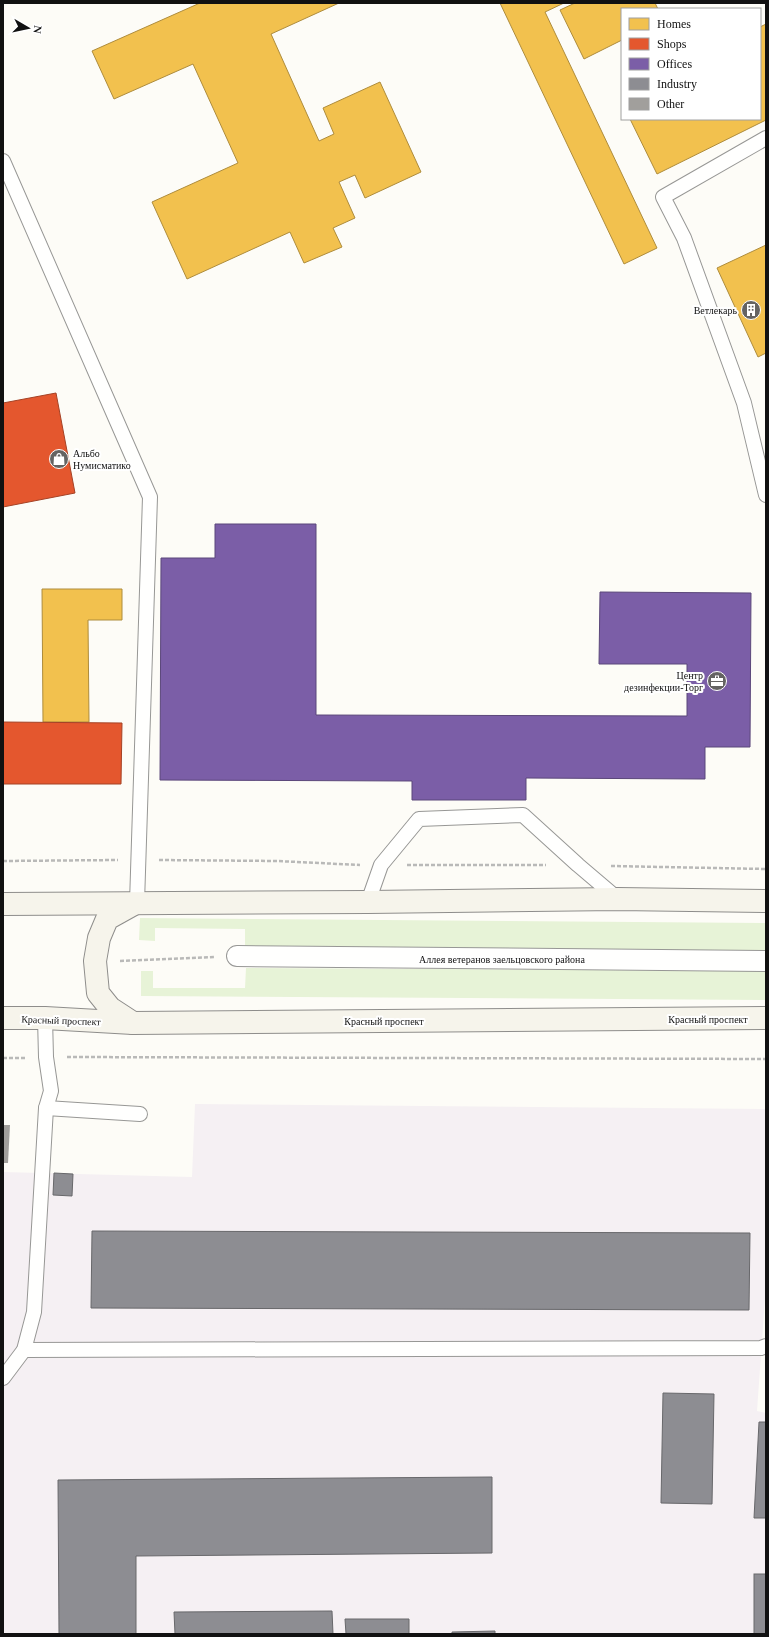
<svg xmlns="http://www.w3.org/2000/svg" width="769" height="1637" font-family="Georgia,serif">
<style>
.industrial{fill:#f5f0f3}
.green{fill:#e7f3d7}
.homes{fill:#f2c14e;stroke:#ae8c3c}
.shops{fill:#e4572e;stroke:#a54225}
.offices{fill:#7b5ea7;stroke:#5b477a}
.industry{fill:#8d8d92;stroke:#68686b}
.building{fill:#a19f9c}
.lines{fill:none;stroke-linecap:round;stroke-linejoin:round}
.service-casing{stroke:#979795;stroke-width:16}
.pedestrian-casing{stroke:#979795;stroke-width:22}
.secondary-casing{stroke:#8e8d8b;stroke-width:24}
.path{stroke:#b9b9b8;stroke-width:2.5;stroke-dasharray:4 2;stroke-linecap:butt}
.service{stroke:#fffffe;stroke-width:14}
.pedestrian{stroke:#fffffe;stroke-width:20}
.secondary{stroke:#f6f4eb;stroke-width:22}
.labels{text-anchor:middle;stroke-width:4;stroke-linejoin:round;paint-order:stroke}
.poi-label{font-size:10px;fill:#111;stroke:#fff;text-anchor:end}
.street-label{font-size:10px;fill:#111;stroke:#fff}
</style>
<rect width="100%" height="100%" fill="#fdfcf7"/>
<polygon class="industrial" points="195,1104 766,1109 766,1284 757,1411 766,1413 766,1634 3,1634 3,1172 192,1177"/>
<g class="green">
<polygon points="140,918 766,923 766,953 245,949 245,929 155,928 155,941 139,940"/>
<polygon points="246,968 766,971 766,1000 141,996 141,971 153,971 153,988 245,988"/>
</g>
<g class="homes">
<polygon points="200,3 339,3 271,34 319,141 334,134 323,108 380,82 421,172 365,198 355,175 339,182 355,218 333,228 342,247 304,263 290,232 187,279 152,202 238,163 193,64 114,99 92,51"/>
<polygon points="500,3 564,3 545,12 657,248 624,264"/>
<polygon points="575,3 655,3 658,9 622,9 622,40 584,59 560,10"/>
<polygon points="766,24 766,120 657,174 630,119 760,119 760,27"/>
<polygon points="766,245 766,353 758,357 717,268"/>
<polygon points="42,589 122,589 122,620 88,620 89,722 43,722"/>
</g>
<g class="shops">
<polygon points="56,393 75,493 3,507 3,403"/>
<polygon points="3,722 122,723 121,784 3,784"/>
</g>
<polygon class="offices" points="215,524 316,524 316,715 687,716 687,664 599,664 600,592 751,593 750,747 705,747 705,779 526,778 526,800 412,800 412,781 160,780 161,558 215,558"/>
<g class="industry">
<polygon points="54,1173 73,1174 72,1196 53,1195"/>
<polygon points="92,1231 750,1233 749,1310 91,1308"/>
<polygon points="663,1393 714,1394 712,1504 661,1503"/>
<polygon points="759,1422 766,1422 766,1518 754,1518"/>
<polygon points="492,1477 492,1553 136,1556 136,1634 59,1634 58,1480"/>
<rect x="754" y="1574" width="12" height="60"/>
<polygon points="332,1611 333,1634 175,1634 174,1612"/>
<polygon points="345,1619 409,1619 409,1634 346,1634"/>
<polygon points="495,1631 495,1634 452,1634 452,1632"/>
</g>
<polygon class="building" points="3,1125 10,1125 8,1163 3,1163"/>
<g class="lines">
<g class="service-casing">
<g id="service">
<polyline points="766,138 663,197 684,238 744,403 766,495"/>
<polyline points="3,161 150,497 137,903"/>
<polyline points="368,902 381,865 419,819 523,815 578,865 618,899"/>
<polyline points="46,1108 140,1114"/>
<polyline points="24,1350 761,1348 766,1346"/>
<polyline points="3,1378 24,1350 34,1312 46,1108 51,1091 46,1057 45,1018"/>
</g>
</g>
<g class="pedestrian-casing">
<polyline id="pedestrian" points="237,956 766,961"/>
</g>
<g class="secondary-casing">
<g id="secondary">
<polyline points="3,904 368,902 618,899 766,901"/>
<polyline points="3,1018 45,1018 133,1023 766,1018"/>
<polyline points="133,1023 110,1008 98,993 95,961 99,938 107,919 134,904"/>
</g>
</g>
<g class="path">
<polyline points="159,860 277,861 360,865"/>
<polyline points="3,861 118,860"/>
<polyline points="407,865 546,865"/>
<polyline points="611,866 766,869"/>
<polyline points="120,961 215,957"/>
<polyline points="67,1057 766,1059"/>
<polyline points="3,1058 26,1058"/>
</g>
<use href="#service" class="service"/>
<use href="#pedestrian" class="pedestrian"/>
<use href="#secondary" class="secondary"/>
</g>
<defs>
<g id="building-disc" transform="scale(1)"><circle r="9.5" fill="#646362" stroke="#fff"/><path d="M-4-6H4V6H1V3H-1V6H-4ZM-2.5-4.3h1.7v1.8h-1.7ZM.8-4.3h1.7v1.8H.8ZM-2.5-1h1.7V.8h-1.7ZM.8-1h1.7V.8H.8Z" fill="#fff"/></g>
<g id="shop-disc" transform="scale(1)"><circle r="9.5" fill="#646362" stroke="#fff"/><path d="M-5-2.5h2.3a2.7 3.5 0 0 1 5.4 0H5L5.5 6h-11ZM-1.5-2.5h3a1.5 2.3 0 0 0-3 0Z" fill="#fff"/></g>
<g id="office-disc" transform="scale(1)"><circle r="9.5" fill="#646362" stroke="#fff"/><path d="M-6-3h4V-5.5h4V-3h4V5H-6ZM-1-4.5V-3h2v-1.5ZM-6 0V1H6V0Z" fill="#fff"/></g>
</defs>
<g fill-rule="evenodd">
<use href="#building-disc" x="751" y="310"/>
<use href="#shop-disc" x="59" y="459"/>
<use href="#office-disc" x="717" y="681"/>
</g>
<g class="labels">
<g class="poi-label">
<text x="737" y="314">Ветлекарь</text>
<text x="73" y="457" text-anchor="start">Альбо<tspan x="73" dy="12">Нумисматико</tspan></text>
<text x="703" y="679">Центр<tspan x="703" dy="12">дезинфекции-Торг</tspan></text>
</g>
<g class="street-label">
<text x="502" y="963">Аллея ветеранов заельцовского района</text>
<text x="708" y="1023">Красный проспект</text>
<text transform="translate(61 1020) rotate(2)" y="4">Красный проспект</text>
<text x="384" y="1025">Красный проспект</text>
</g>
</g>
<rect width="769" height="1637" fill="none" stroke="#111111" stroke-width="8"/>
<rect x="621" y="8" width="140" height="112" fill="#ffffff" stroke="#a0a0a0"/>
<rect x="629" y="18" width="20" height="12" fill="#f2c14e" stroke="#a0a0a0"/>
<text x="657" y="28" font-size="12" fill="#111111">Homes</text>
<rect x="629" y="38" width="20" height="12" fill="#e4572e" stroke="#a0a0a0"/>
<text x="657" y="48" font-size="12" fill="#111111">Shops</text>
<rect x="629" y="58" width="20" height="12" fill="#7b5ea7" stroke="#a0a0a0"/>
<text x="657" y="68" font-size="12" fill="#111111">Offices</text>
<rect x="629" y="78" width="20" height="12" fill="#8d8d92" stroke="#a0a0a0"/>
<text x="657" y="88" font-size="12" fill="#111111">Industry</text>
<rect x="629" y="98" width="20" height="12" fill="#a19f9c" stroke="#a0a0a0"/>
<text x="657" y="108" font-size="12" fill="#111111">Other</text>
<g transform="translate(28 28) rotate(99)" stroke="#ffffff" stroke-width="3" paint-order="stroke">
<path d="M0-3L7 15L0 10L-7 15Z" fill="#111111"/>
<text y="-6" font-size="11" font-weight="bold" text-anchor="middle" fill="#111111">N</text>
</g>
</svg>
